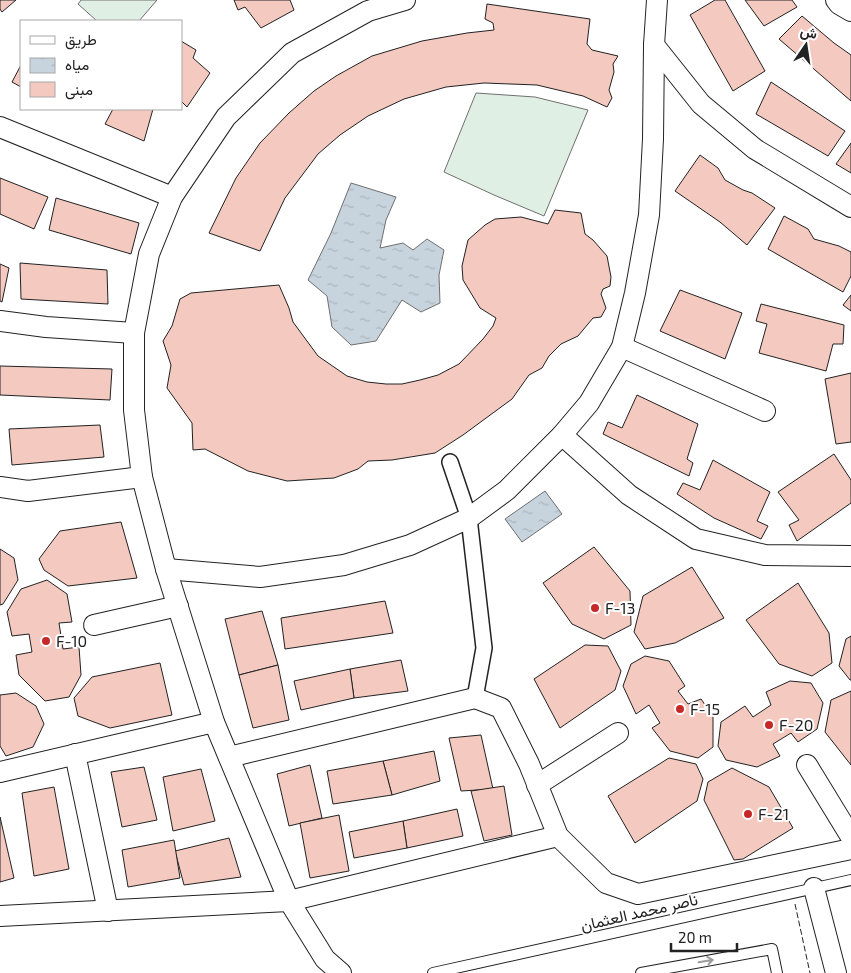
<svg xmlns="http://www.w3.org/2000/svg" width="851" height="973" font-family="'Exo 2',Vazirmatn,sans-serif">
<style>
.pitch{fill:#e0efe3;stroke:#6f6f6f}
.water{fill:url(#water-ripples);stroke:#6f6f6f}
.building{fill:#f3c9c0;stroke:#222}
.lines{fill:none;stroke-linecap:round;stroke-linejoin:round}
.service-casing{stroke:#222;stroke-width:12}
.pedestrian-casing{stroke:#222;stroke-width:18}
.minor-casing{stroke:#222;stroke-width:22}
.service{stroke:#fff;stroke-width:10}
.pedestrian{stroke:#fff;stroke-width:15}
.minor{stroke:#fff;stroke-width:20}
.fence{stroke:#222;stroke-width:1;stroke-dasharray:6 2.5;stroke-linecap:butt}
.oneway{stroke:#9c9c9c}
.poi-dot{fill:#c62828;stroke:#fff;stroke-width:2}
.labels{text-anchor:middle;stroke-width:4;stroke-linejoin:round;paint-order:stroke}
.poi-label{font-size:16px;fill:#222;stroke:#fff;text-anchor:start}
.street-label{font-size:16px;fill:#222;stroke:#fff}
</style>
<defs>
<pattern id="water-ripples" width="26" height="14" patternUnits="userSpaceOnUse" patternTransform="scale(1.25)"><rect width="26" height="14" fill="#c7d3dd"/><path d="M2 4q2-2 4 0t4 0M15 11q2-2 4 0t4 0" fill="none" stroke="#abb5bd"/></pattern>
</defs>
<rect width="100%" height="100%" fill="#fff"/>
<g class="pitch">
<polygon points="81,0 157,0 139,21 97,21 78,4"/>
<polygon points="476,93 535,97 588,110 544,216 494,195 444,172"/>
</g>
<g class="water">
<polygon points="351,183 396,197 386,220 380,248 403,243 413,250 427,239 444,250 439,275 440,303 421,312 402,300 376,341 351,345 332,327 327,296 308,280 331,233"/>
<polygon points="545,491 562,514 522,542 505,519"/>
</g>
<g class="building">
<polygon points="0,0 16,0 2,12 0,9"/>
<polygon points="234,0 290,0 294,10 261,28 245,7 238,10"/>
<polygon points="715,0 725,0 765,71 733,91 690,15"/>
<polygon points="745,0 792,0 797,7 764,26"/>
<polygon points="487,4 590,19 587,44 592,50 618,56 613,64 614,72 609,90 612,98 607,107 583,96 537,85 484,83 446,87 404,99 368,116 340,135 318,154 285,198 260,251 209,233 236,178 260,143 289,113 314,91 336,76 372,56 422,41 467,33 494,30 493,23 485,19"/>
<polygon points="802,16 834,43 851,55 851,101 779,39"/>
<polygon points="181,41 196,50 193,58 210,73 187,107 181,101"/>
<polygon points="21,65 21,87 12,82"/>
<polygon points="771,82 845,131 828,156 756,114"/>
<polygon points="113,109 153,109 144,141 105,124"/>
<polygon points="851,143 851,173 836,164"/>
<polygon points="700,155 718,168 725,180 743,190 752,193 775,208 747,245 720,222 675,191"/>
<polygon points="0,178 48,197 34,229 0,214"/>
<polygon points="56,198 139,223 131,254 49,230"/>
<polygon points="555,210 581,213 585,234 593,240 607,256 611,277 610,286 603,289 601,294 606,308 601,317 593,318 578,336 561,344 549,356 542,368 529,375 512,399 463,435 435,453 392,460 368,461 358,469 334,478 287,481 248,471 205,449 193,450 192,423 167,388 171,365 163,341 172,326 180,299 191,293 279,285 289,308 293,322 318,356 347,376 367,382 386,384 402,384 420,380 438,375 459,364 483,339 493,326 496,318 480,308 463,280 462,266 468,240 485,225 495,219 521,217 548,224"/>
<polygon points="784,216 808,229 814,239 839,246 851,252 851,276 843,292 768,249"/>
<polygon points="20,263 107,270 108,304 21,299"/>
<polygon points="0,264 9,268 2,302 0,301"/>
<polygon points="680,290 742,313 725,359 660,331"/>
<polygon points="851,295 851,311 843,305"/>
<polygon points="761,304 844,325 843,344 833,344 826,371 759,353 767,324 756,321"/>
<polygon points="0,366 112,369 110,400 0,395"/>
<polygon points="851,373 851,442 836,444 825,379"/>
<polygon points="637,395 698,424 687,459 693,463 689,476 603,434 608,422 622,428"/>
<polygon points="100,425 104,457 12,465 9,429"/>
<polygon points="834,454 851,480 851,503 797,541 789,525 799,520 778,492"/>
<polygon points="713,460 770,492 757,521 768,526 761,539 714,518 677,494 683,483 700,490"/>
<polygon points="121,522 137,578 68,586 44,570 39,559 60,531"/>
<polygon points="594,547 630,591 631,625 604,639 572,624 543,583"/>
<polygon points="0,549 14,558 18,580 3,604 0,605"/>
<polygon points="692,567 724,618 675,643 645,649 634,632 643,596"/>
<polygon points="47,580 67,594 72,622 59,623 63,649 79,647 81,675 69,697 45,701 19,675 16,655 32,652 29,634 12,636 7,612 21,589"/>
<polygon points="798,583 829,633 832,663 812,676 779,664 746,620"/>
<polygon points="385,601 393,633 285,649 281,618"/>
<polygon points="262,611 278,665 239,675 225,619"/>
<polygon points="851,636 851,680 850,680 839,666 846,639"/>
<polygon points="585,645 608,646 621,671 615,690 560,728 534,679"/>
<polygon points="645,656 669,661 685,686 678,691 688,704 701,699 713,716 713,747 698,758 670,751 652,728 660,723 649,705 636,714 623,686 631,664"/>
<polygon points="401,660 408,691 354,698 350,669"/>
<polygon points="160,663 172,715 110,728 78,716 74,698 92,677"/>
<polygon points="278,665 289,720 253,728 239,675"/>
<polygon points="350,669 354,698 301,710 294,681"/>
<polygon points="790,681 811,683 823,703 817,729 798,742 791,733 773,744 780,756 757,767 726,760 718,746 721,722 745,706 753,717 771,705 766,692"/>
<polygon points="851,691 851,765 825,732 831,700"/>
<polygon points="16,693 36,706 44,724 33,747 6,756 0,746 0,695"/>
<polygon points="481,735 493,789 461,791 449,738"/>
<polygon points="434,751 440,781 392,795 383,761"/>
<polygon points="669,758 696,764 703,779 697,801 635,843 608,796"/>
<polygon points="383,761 392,795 333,804 327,771"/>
<polygon points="310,765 322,818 289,826 277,774"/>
<polygon points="144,767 157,820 122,827 111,772"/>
<polygon points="732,768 769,787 793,828 743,859 734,860 704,800 708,782"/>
<polygon points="201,769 215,821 173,831 163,777"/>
<polygon points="504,786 512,835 484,841 471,791"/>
<polygon points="54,787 69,869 34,876 22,793"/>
<polygon points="457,809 463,836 407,848 403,821"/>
<polygon points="339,815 349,871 310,878 300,823"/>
<polygon points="0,817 14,878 0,882"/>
<polygon points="403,821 407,848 354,858 349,832"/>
<polygon points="229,838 241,877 184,885 175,851"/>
<polygon points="174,840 180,878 128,887 122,850"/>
</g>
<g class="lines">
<g class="service-casing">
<g id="service">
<polyline points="433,973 851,880"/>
<polyline points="641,973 772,949 777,973"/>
</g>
</g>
<g class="pedestrian-casing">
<polyline id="pedestrian" points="450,462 469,518 484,648 475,698"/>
</g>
<g class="minor-casing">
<g id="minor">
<polyline points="836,0 839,4 851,11"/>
<polyline points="654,45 701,104 755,149 851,207"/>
<polyline points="0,127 172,197"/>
<polyline points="0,321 46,327 134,333"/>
<polyline points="622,347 765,411"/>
<polyline points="562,435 629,495 696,539 765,555 851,556"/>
<polyline points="0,487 28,491 142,477"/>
<polyline points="166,569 260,577 344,565 410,545 469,518 507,490 562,435 589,403 622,347 635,293 649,215 653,139 654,45 657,0"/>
<polyline points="94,625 178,606"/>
<polyline points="75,754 108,911"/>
<polyline points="229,757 475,698 501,708 529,764 558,836 606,883 638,894 851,849"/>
<polyline points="807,765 851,837"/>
<polyline points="0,772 214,722"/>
<polyline points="537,785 618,733"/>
<polyline points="814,888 836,973"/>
<polyline points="0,916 289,901 558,836"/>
<polyline points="341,973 325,959 289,901 214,722 166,569 142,477 134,410 134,333 149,254 172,197 226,117 292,53 368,11 405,0"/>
</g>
</g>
<use href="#service" class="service"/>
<use href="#pedestrian" class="pedestrian"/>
<use href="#minor" class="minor"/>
<polyline class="fence" points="795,904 810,973"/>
</g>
<defs><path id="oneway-shaft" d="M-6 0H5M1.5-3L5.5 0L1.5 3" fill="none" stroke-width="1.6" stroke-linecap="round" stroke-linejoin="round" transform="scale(1.25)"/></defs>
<use class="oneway" href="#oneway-shaft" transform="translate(706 961) rotate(-10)"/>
<g class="poi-dot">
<circle cx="595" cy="608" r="5"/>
<circle cx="46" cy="641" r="5"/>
<circle cx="680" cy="709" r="5"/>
<circle cx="769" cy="725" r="5"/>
<circle cx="748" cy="814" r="5"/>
</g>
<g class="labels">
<g class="poi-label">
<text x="605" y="614">F-13</text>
<text x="56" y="647">F-10</text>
<text x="690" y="715">F-15</text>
<text x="779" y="731">F-20</text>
<text x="758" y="820">F-21</text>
</g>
<g class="street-label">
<text transform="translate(639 912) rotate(-13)" y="6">ناصر محمد العثمان</text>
</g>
</g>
<rect x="20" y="20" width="162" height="90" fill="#ffffff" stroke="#a7a7a7"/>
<rect x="30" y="36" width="25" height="8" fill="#ffffff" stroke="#a7a7a7"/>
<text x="65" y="45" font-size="15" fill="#222222">طريق</text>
<rect x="30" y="58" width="25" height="15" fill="url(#water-ripples)" stroke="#a7a7a7"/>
<text x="65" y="70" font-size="15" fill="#222222">مياه</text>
<rect x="30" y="82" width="25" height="15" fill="#f3c9c0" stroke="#a7a7a7"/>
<text x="65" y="95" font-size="15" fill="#222222">مبنى</text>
<g transform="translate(806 45) rotate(13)" stroke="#ffffff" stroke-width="4" paint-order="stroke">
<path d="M0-4L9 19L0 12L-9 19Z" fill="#222222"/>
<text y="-8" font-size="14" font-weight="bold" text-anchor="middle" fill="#222222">ش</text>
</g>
<path d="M671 943v8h66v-8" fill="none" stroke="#222222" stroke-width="2.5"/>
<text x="678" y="943" font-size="15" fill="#222222" stroke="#ffffff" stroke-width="4" paint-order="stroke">20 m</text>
</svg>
